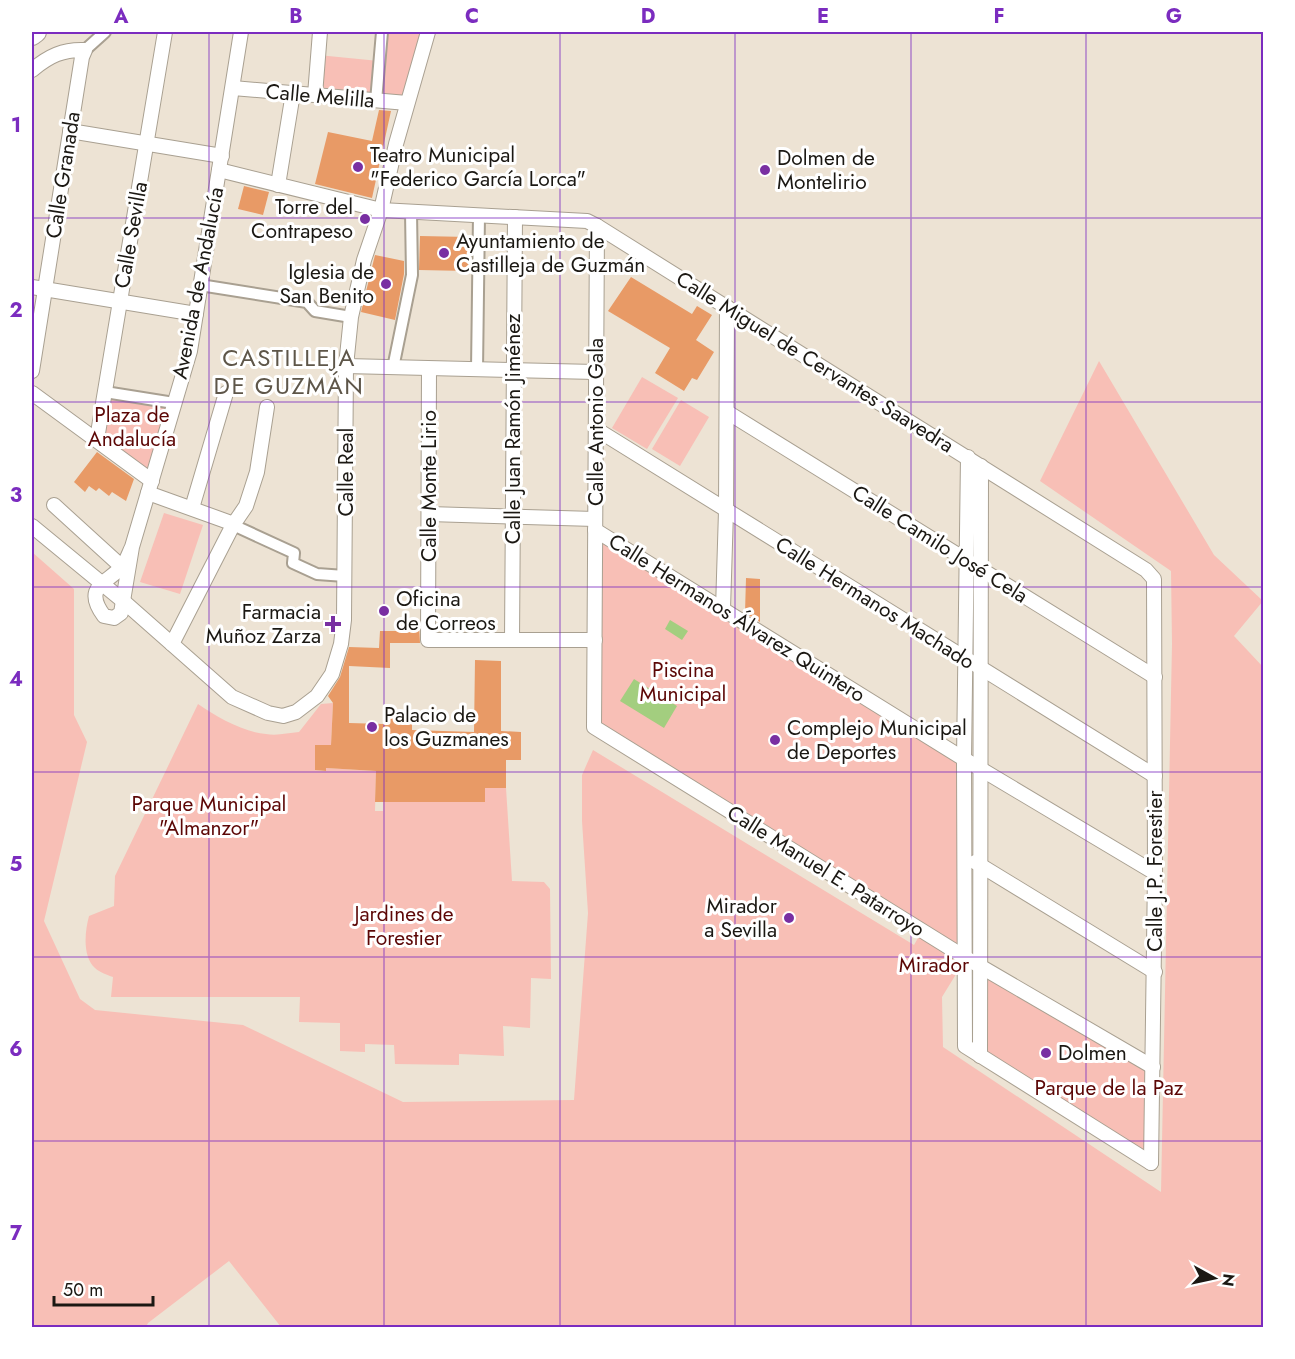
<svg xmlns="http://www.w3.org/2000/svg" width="1295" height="1359" font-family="Jost,sans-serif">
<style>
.green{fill:#f8bfb6}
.water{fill:#a3ce7f}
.building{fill:#e89a66}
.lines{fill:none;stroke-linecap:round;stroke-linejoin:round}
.pedestrian-casing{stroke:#a9a091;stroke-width:14}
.minor-casing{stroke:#a9a091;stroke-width:16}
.secondary-casing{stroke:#a9a091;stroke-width:22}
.pedestrian{stroke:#fff;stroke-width:10}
.minor{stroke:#fff;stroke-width:14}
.secondary{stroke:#fff;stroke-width:20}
.grid{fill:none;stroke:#7b2cbf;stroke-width:1.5;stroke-opacity:0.55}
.poi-dot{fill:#792fa2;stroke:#fff;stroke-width:2}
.labels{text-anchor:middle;stroke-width:6;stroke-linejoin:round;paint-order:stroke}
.street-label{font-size:21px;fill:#1b1813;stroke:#fff}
.poi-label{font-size:21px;fill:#1b1813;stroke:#fff;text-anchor:start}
.park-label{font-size:21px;fill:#5c0706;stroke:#fff}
.quarter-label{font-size:24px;letter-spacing:1.5px;fill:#5e5649;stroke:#fff}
.neatline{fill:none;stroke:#7b2cbf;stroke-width:2}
.grid-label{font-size:20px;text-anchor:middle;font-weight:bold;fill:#7b2cbf}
</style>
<rect width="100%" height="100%" fill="#ede3d4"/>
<g class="green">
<polygon points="382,32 428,32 407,103 315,95 318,55 379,61"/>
<polygon points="1099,361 1214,555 1263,601 1234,636 1264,668 1263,1327 281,1327 229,1261 148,1323 146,1327 32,1327 32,552 74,589 74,715 87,742 44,921 80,999 95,1010 243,1025 403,1102 574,1100 588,913 582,821 582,775 593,750 914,945 922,931 594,727 595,530 964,759 966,958 942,997 943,1047 1161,1192 1172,644 1171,571 1040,481"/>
<polygon points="642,377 678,398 647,449 612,428"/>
<polygon points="105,392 174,403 152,481 97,439"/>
<polygon points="681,400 709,417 680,466 652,449"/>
<polygon points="164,513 203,525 180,594 140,582"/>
<path d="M333,703l-2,42h-16v25l10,1 1,-3 50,3 -1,40h8v-9h102v-14h21l6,93 32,1 6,7 1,90 -20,-1 -1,50 -27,-2 1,30 -45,-2v11l-64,-1 -1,-19 -29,-1v8l-25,-1v-28l-41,-1 1,-25h-189l2,-20c-6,-2 -14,-5 -18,-9 -13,-12 -10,-37 -6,-52l25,-10 1,-30 83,-172c19,13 45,28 68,30 11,2 22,-1 33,-2l22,-28z"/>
<polygon points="980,966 1153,1067 1151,1163 980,1056"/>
</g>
<g class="water">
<polygon points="670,620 688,631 682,640 665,629"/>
<polygon points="634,679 677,706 664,728 620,701"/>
</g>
<g class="building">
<polygon points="379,110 391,111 372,198 315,184 328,132 372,141"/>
<polygon points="244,186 269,192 263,215 238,209"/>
<polygon points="420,236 469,237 468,271 419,270"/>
<polygon points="375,255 404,261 404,274 395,320 361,312"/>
<polygon points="631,277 692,314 697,306 712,315 696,340 714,352 697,380 692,378 684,391 655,373 670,348 608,311"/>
<polygon points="97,452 134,479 126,501 112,492 109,496 99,488 96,491 89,486 85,492 74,482"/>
<polygon points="746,578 760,579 760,622 745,613"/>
<polygon points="401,624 419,624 420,643 390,643 390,668 349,666 349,723 384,724 384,715 412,716 412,730 474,732 475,660 501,661 501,731 521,732 521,760 506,760 506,788 485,788 485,802 375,802 376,771 326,768 326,771 315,770 315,745 331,745 333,703 328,696 340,677 349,647 379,648 380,631 401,631"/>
</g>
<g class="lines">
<g class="pedestrian-casing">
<g id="pedestrian">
<polyline points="85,50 105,32"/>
<polyline points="376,101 382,32"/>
<polyline points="200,285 307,302 315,311 351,317"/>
<polyline points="393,368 412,275 411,212"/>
<polyline points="477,370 479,215"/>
<polyline points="105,392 174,403"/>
<polyline points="233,525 294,553 293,563 317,574 345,576"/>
</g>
</g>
<g class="minor-casing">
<g id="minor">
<path d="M32,70c17,-14 31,-21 53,-20l-3,7 -50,314"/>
<polyline points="233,88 407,103"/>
<polyline points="315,95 320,32"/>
<polyline points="70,131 222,156"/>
<polyline points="219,170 381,210 587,221 597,226 1146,570 1154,579 1155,873 1151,1163"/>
<polyline points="278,185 293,93"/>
<polyline points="597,226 594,727 966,958 1153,1067"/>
<polyline points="32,287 196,314"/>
<polyline points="346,366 596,372"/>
<polyline points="429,369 428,640 595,640"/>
<polyline points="32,393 152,481"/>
<polyline points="727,412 1155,677"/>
<polyline points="596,429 1155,776"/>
<polyline points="97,439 165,32"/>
<polyline points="968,457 964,759 965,1046 1151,1163"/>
<polyline points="148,493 234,524"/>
<polyline points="54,505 122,567"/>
<polyline points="192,508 226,393"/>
<polyline points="429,514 595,519"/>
<polyline points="32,526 122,600 232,697 268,713 283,716 296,712 317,696 332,674 341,644 344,620 346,366 351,317 364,260 381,210 396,144 428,32"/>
<polyline points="595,530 964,759 1155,873"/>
<path d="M132,547c-3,6 -5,13 -9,18 -13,18 -42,20 -19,51l10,2 7,-5 11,-66 58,-196 51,-319"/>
<polyline points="723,609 726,511 727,307"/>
<polyline points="512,640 515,217"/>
<polyline points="172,644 233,525 246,506 257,472 267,407"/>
<polyline points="975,862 1155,972"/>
<polyline points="980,1056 981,466"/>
</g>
</g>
<g class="secondary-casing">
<polyline id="secondary" points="32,35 36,32"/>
</g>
<use href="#pedestrian" class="pedestrian"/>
<use href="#minor" class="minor"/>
<use href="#secondary" class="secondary"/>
</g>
<path class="grid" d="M209,32v1296M384,32v1296M560,32v1296M735,32v1296M911,32v1296M1086,32v1296M32,218h1232M32,402h1232M32,587h1232M32,772h1232M32,957h1232M32,1141h1232"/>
<g class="poi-dot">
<circle cx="358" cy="167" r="6"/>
<circle cx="765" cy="170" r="6"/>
<circle cx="365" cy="219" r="6"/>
<circle cx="444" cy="253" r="6"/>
<circle cx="386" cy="284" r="6"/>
<circle cx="384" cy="611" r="6"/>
<path d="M330 615h6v6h6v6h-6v6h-6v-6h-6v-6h6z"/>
<circle cx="372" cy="727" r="6"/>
<circle cx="775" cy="740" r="6"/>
<circle cx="789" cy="918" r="6"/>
<circle cx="1046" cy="1053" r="6"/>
</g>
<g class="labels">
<g class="street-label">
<text transform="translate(320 96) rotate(5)" y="7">Calle Melilla</text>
<text transform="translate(63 175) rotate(-81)" y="7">Calle Granada</text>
<text transform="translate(131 235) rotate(-80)" y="7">Calle Sevilla</text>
<text transform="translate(198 283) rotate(-79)" y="7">Avenida de Andalucía</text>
<text transform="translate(815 362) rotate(32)" y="7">Calle Miguel de Cervantes Saavedra</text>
<text transform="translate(596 422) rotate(-90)" y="7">Calle Antonio Gala</text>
<text transform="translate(513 429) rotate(-90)" y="7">Calle Juan Ramón Jiménez</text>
<text transform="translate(346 472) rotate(-90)" y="7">Calle Real</text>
<text transform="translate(429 486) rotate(-90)" y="7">Calle Monte Lirio</text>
<text transform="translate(940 544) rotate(32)" y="7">Calle Camilo José Cela</text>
<text transform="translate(875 603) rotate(32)" y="7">Calle Hermanos Machado</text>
<text transform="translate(737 618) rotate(32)" y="7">Calle Hermanos Álvarez Quintero</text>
<text transform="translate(826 871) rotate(32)" y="7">Calle Manuel E. Patarroyo</text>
<text transform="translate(1155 871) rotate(-90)" y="7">Calle J.P. Forestier</text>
</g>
<g class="poi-label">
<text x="370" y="162">Teatro Municipal<tspan x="370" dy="24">"Federico García Lorca"</tspan></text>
<text x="777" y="165">Dolmen de<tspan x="777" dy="24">Montelirio</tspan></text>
<text x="353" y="214" text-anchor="end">Torre del<tspan x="353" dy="24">Contrapeso</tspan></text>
<text x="456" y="248">Ayuntamiento de<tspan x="456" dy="24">Castilleja de Guzmán</tspan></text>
<text x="374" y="279" text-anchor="end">Iglesia de<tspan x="374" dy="24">San Benito</tspan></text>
<text x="396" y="606">Oficina<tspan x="396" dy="24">de Correos</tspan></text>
<text x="321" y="619" text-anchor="end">Farmacia<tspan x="321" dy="24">Muñoz Zarza</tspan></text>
<text x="384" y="722">Palacio de<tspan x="384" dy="24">los Guzmanes</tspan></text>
<text x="787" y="735">Complejo Municipal<tspan x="787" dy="24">de Deportes</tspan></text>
<text x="777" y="913" text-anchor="end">Mirador<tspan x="777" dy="24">a Sevilla</tspan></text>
<text x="1058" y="1060">Dolmen</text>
</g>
<g class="park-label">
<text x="132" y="422">Plaza de<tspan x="132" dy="24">Andalucía</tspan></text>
<text x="683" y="677">Piscina<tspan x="683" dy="24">Municipal</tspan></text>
<text x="209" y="811">Parque Municipal<tspan x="209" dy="24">"Almanzor"</tspan></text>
<text x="404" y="921">Jardines de<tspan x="404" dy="24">Forestier</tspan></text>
<text x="934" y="972">Mirador</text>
<text x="1109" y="1095">Parque de la Paz</text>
</g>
<g class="quarter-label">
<text x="289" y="366">CASTILLEJA<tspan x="289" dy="28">DE GUZMÁN</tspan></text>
</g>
</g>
<rect width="1295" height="1359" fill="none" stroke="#ffffff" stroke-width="66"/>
<g transform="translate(1214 1278) rotate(98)" stroke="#ffffff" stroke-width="4.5" paint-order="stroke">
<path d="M0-4.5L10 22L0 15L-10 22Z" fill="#1b1813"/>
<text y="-9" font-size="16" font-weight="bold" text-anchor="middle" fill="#1b1813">N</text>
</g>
<path d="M54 1296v9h99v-9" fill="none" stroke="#1b1813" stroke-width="3"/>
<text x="63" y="1296" font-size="18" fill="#1b1813" stroke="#ffffff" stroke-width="4.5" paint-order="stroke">50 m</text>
<rect x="33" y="33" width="1229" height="1293" class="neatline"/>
<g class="grid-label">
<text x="121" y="23">A</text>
<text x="296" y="23">B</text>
<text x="472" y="23">C</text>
<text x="648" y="23">D</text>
<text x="823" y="23">E</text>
<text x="999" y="23">F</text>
<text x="1174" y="23">G</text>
<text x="16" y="132">1</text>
<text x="16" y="317">2</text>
<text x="16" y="502">3</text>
<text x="16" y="686">4</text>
<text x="16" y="871">5</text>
<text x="16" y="1056">6</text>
<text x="16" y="1240">7</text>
</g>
</svg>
